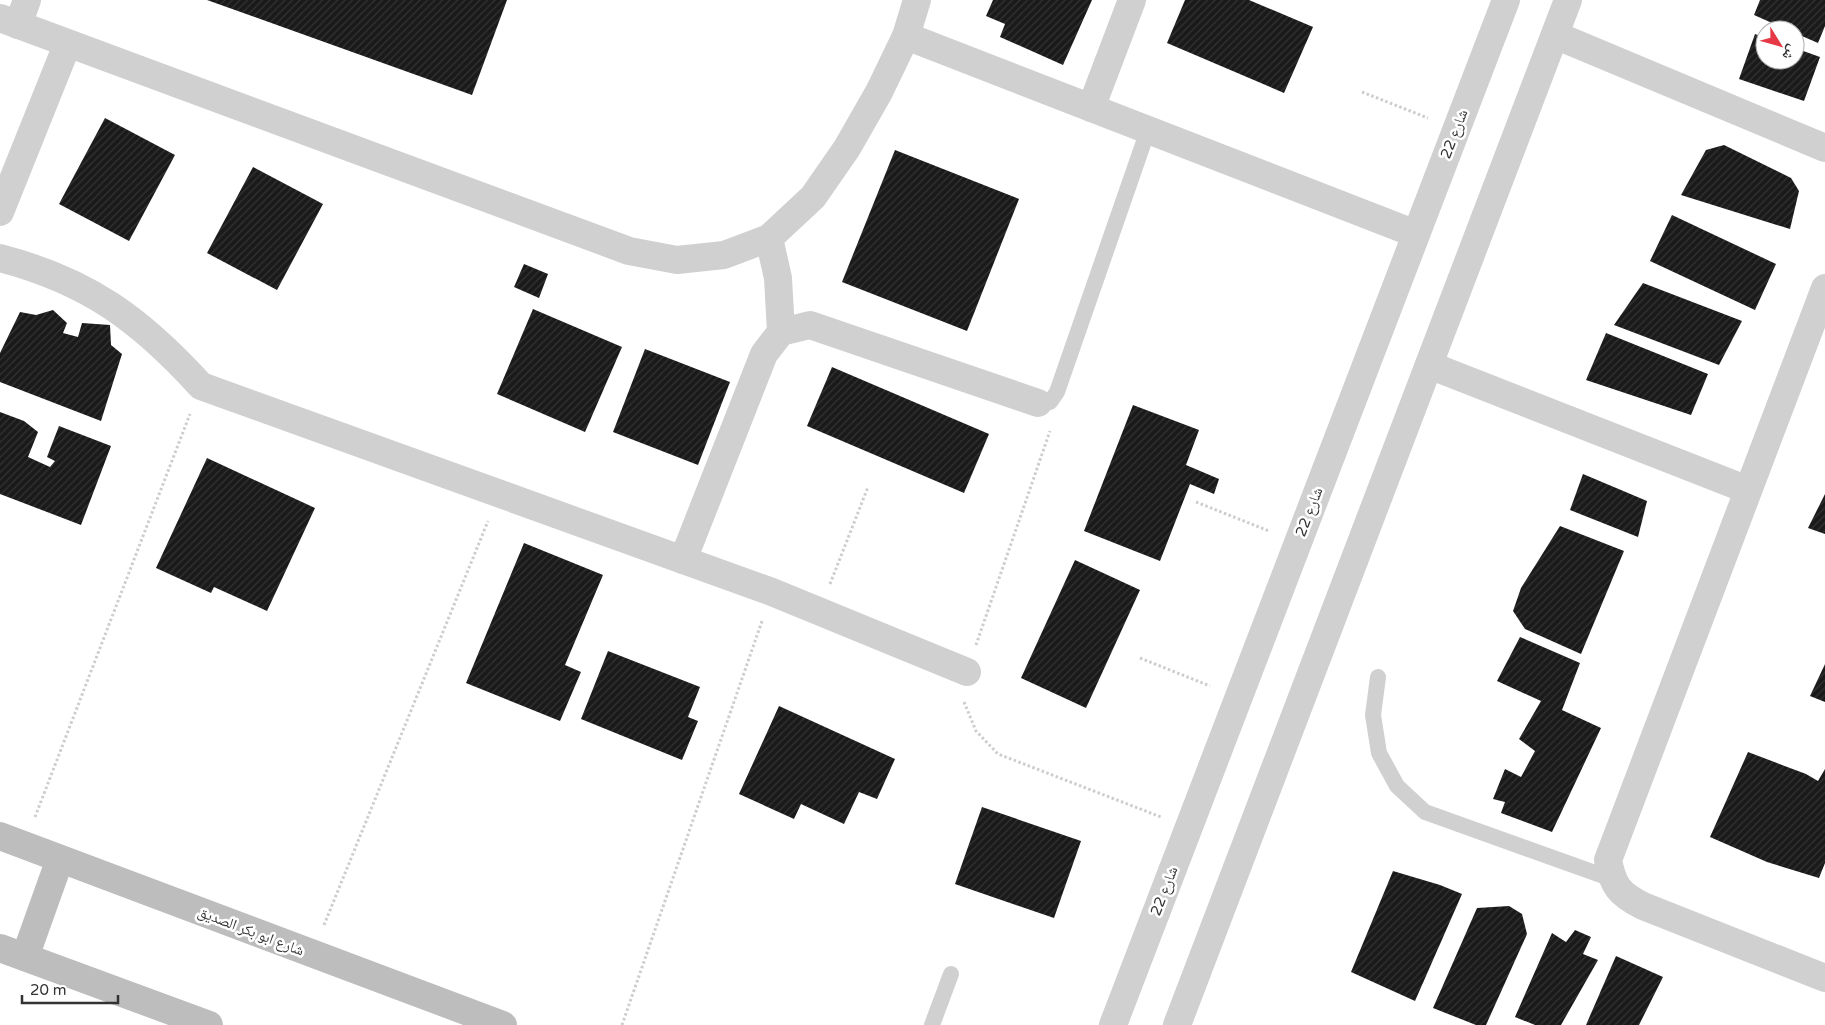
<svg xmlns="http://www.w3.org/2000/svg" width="1825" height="1025" font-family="'Varela Round','Noto Naskh Arabic',sans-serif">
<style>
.building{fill:url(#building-hatch)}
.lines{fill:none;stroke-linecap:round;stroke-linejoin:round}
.path{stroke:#cdcdcd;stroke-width:3;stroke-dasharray:2.5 2.5;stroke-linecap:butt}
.lane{stroke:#d0d0d0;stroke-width:16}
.street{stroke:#d0d0d0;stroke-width:28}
.secondary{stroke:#bdbdbd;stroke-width:28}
.labels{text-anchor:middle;stroke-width:5;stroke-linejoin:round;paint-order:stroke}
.street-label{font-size:15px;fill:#333;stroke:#fff}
</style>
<defs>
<pattern id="building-hatch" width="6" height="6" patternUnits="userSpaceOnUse" patternTransform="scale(1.25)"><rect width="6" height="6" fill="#1a1a1a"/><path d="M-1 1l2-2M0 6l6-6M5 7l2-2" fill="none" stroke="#333"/></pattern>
</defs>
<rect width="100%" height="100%" fill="#fff"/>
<g class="building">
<polygon points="207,0 507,0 472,95"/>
<polygon points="993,0 1092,0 1063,65 1000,37 1005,24 986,16"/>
<polygon points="1185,0 1249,0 1313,27 1284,93 1167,43"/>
<polygon points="1760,0 1825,0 1825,26 1818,43 1795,33 1795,30 1788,30 1754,15"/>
<polygon points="1755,34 1765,38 1765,60 1795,60 1795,48 1820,57 1804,101 1739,79"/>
<polygon points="105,118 175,155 129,241 59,204"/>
<polygon points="1724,145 1791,178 1799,191 1790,229 1681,195 1706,150"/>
<polygon points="895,150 1019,199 967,331 842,282"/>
<polygon points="253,167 323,204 277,290 207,253"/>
<polygon points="1672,215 1776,264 1755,310 1650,261"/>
<polygon points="524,264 548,274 539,298 514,287"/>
<polygon points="1643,283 1742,321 1719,365 1614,325"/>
<polygon points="533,309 622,347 585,432 497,394"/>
<polygon points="53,310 67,323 63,333 78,337 82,323 110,325 111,345 122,354 101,421 0,382 0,353 20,312 36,315"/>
<polygon points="1606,333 1708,374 1691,415 1586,380"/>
<polygon points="645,349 730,382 698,465 613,432"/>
<polygon points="832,367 989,434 964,493 807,426"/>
<polygon points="1133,405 1199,430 1186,465 1219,479 1214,494 1190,484 1160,561 1084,531"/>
<polygon points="0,412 24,421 38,432 28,457 50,467 55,461 47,457 59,426 111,446 81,525 0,494"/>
<polygon points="207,458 315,508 267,611 214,587 211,593 156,568"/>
<polygon points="1583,474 1647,501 1638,537 1570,510"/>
<polygon points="1825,494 1825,534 1808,528"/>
<polygon points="1560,526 1624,551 1581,654 1525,629 1513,611 1521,588"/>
<polygon points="524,543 603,575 565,665 581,672 560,721 466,683"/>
<polygon points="1075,560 1140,590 1086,708 1021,678"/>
<polygon points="1520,637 1580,663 1562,710 1601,728 1552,832 1501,813 1505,802 1493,799 1505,769 1521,777 1535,751 1519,739 1541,701 1497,681"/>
<polygon points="608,651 700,687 688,717 698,721 682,760 581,719"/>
<polygon points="1825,664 1825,702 1810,696"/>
<polygon points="779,706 895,759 877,799 859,792 844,824 801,804 794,819 739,794"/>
<polygon points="1748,752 1806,774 1818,781 1825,769 1825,863 1819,878 1767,862 1710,837"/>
<polygon points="982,807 1081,841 1054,918 955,884"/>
<polygon points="1393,871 1440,885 1462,894 1415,1001 1351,972"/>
<polygon points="1509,906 1522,914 1527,934 1486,1025 1476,1025 1433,1008 1477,908"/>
<polygon points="1575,930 1591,937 1583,954 1598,960 1561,1025 1535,1025 1515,1017 1552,933 1566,942"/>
<polygon points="1616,956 1663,977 1639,1025 1586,1025"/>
</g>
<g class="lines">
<g class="path">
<polyline points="1362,92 1428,118"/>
<polyline points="1196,502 1269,531"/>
<polyline points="830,584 868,487"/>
<polyline points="976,645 1050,431"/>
<polyline points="1140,658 1210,686"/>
<polyline points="964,702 976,731 998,754 1161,817"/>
<polyline points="35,817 190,414"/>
<polyline points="324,925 488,521"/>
<polyline points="622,1025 762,621"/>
</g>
<g class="lane">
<polyline points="1038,403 1050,402 1057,392 1148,130"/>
<polyline points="1378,677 1373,715 1379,753 1397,786 1425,812 1612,879"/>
<polyline points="932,1025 951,974"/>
</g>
<g class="street">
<polyline points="0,18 629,251 677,260 724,255 769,238 813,197 847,148 879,92 906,36 917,0"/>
<polyline points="18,25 27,0"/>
<polyline points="1555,35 1825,148"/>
<polyline points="906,36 1416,234"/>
<polyline points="1091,108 1132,0"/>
<polyline points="0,212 67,45"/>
<path d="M0,258c88,23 140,61 201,128l571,206 195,80"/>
<path d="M1825,288l-217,572c5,26 11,34 35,46l182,72"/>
<polyline points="781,332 810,325 1038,403"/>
<polyline points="1429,365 1748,490"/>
<polyline points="683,560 764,354 781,332 778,278 769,238"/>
<polyline points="1113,1025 1506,0"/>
<polyline points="1177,1025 1568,0"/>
</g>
<g class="secondary">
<polyline points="0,836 503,1025"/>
<polyline points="0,948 209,1025"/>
<polyline points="25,957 60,859"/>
</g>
</g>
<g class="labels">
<g class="street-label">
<text transform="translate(1454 134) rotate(-69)" y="5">شارع 22</text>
<text transform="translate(1309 512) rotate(-69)" y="5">شارع 22</text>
<text transform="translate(1164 891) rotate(-69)" y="5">شارع 22</text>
<text transform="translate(251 931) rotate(21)" y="5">شارع ابو بكر الصديق</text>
</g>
</g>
<g transform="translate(1780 45) rotate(127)"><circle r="24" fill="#ffffff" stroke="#adadad"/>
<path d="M0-4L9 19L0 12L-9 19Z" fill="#e63946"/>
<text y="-8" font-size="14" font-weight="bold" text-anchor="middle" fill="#333333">ش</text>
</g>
<path d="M22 995v8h96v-8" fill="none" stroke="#333333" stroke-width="2.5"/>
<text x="30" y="995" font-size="15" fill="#333333" stroke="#ffffff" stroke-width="4" paint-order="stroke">20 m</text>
</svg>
